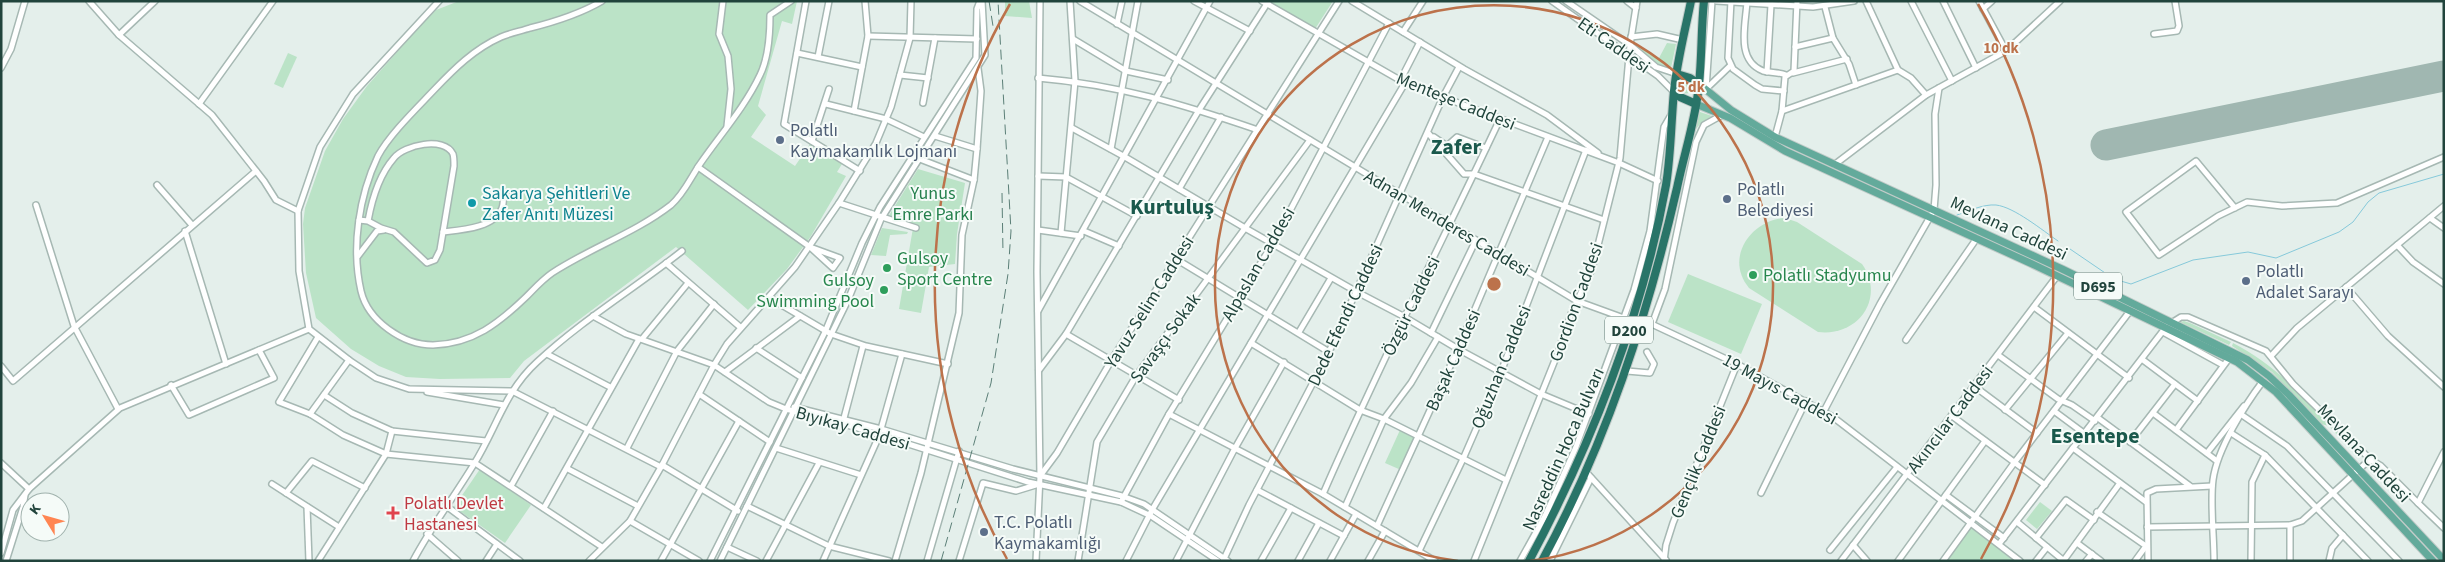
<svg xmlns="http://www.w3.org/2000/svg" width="2445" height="562" font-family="'Source Sans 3',sans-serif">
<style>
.green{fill:#bbe3c7}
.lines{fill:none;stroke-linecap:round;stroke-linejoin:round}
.stream{stroke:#86c9da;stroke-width:1}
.runway{stroke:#a0b7b1;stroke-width:31}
.minor-casing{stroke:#a6b8b3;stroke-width:8}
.major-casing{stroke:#c1cbc8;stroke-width:9}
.highway-casing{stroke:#c1cbc8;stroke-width:10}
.minor{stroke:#fff;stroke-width:5}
.major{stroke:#63aa9b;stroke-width:7}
.highway{stroke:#297468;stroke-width:8}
.rail{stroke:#5b7f77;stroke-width:1;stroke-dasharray:10 5;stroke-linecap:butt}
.ring{fill:none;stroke:#bc724b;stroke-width:2.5}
.service-dot{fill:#5c6f8a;stroke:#f5fbf8;stroke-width:2}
.culture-dot{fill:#0f9aa8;stroke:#f5fbf8;stroke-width:2}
.leisure-dot{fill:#2e9e5b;stroke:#f5fbf8;stroke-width:2}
.health-dot{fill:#e0444e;stroke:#f5fbf8;stroke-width:2}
.labels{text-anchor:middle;stroke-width:4;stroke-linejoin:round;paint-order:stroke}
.shield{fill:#f5fbf8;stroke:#617b74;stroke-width:1}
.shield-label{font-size:16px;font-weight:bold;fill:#21443c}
.street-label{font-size:18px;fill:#21443c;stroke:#f5fbf8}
.service-label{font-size:18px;fill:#4e5e75;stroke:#f5fbf8;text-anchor:start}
.culture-label{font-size:18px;fill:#0d838f;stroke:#f5fbf8;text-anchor:start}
.park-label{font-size:18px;fill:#25804d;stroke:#f5fbf8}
.leisure-label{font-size:18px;fill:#27864d;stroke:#f5fbf8;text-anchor:start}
.health-label{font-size:18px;fill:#be3a42;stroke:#f5fbf8;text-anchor:start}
.district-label{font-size:22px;font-weight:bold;fill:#1a594c;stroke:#f5fbf8}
.centre{fill:#bc724b;stroke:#f5fbf8;stroke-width:2.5}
.ring-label{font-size:15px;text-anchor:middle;font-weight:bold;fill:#bc724b;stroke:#f5fbf8;stroke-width:4;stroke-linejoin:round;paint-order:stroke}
</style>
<rect width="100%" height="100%" fill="#e4efeb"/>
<g class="green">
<polygon points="459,1 797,1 792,24 782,21 758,106 766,115 751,137 795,166 810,144 842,164 837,172 846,176 811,236 787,269 748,310 676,247 524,361 510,378 440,379 406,377 379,366 351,349 316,318 306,273 303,224 305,208 325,151 343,119 367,86 421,25 436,10"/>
<polygon points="1005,1 1029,1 1032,18 1005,16"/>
<polygon points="1272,1 1333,1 1315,29 1271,3"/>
<polygon points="1667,43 1676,44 1671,68 1658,64 1637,47 1640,46 1659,58"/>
<polygon points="288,53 297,57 283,88 274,84"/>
<circle cx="1686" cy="88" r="5.5"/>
<polygon points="1700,112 1712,116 1701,123 1694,131"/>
<polygon points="918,169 965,183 957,234 955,264 929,267 921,313 899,309 913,228 888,217"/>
<path d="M1785,218l12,4 65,42c24,34 -4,73 -44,68l-69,-44c-25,-30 2,-68 36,-70z"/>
<polygon points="882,228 908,232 907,234 890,235 886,256 871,255"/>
<polygon points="1688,274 1762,304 1741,354 1668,322"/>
<polygon points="2184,321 2190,323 2231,342 2229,345 2180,322"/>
<path d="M2233,343c48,24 85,69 123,107v5l-27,-29 -8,-2 -49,-52 -40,-26z"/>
<polygon points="1400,430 1416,438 1401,470 1385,463"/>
<polygon points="480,469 531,505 505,543 454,507"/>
<polygon points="2040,502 2052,511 2037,529 2026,520"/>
<polygon points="1971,527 2014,561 1946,561"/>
</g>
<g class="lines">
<g class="stream">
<path d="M1957,215c12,-4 26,-11 39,-10 18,2 46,25 62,36"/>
<polyline points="2070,249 2114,279 2131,284 2193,260 2248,252 2276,258 2339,232 2353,222 2368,202 2379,193 2444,174"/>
</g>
<polyline class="runway" points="2106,145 2444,76"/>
<g class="minor-casing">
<g id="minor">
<polyline points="89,1 119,35 212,115 264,181 276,200 298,211"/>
<polyline points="439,1 353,94 320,147 298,211 299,271 309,329 349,360 376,378 409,389 512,391 661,467"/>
<path d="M602,1c-22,13 -48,21 -72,27 -9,3 -20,5 -29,9 -27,12 -47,32 -67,53 -17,18 -45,45 -56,66 -19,40 -27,91 -17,135 7,30 42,54 72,54 40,-1 66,-22 93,-48 8,-8 16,-17 26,-24 38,-25 83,-40 119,-68 13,-11 20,-28 29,-41 20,-29 45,-57 60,-89 9,-18 10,-41 10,-60l21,-14"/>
<polyline points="723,1 719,34 728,56 731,89 727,126"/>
<polyline points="806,1 784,124 860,171"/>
<polyline points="1080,1 1577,301 1632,321"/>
<polyline points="1194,1 1250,31"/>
<polyline points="1262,1 1405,83 1619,163 1658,181"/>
<polyline points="1352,1 1464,69 1547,115 1598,153"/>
<polyline points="1552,1 1658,76 1674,92"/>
<polyline points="1566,1 1630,45 1656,67 1677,74"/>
<polyline points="1627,1 1636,8"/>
<polyline points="1716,1 1813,7 1854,1"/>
<polyline points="1731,1 1728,58 1733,69 1755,85 1762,89 1784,91"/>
<path d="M1747,1c-1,23 -12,59 16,70 8,2 16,1 23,4"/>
<polyline points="1866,1 1898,70 1911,78 1926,95"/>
<polyline points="1911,1 1952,81"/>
<polyline points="1943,1 1976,68"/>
<polyline points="1979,1 2006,51"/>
<polyline points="1825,7 1833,38 1849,64 1856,85"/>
<polyline points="1983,9 1992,1"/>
<polyline points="1117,24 1122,1"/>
<polyline points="1403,32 1423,1"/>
<polyline points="2154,34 2177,31 2179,26 2175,1"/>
<polyline points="119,35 155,1"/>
<polyline points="868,36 977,39"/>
<polyline points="1631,37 1657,34 1683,40"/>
<polyline points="1073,39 1126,71 1168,80"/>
<polyline points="1795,47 1833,38"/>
<polyline points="797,53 862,67"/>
<polyline points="818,57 829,1"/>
<polyline points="1,68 11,49 25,1"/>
<polyline points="1767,72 1771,5"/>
<polyline points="1793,73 1847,59"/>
<polyline points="900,75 928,78"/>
<path d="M1038,78c81,7 144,26 220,52"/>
<polyline points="1400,81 1420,42"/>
<polyline points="1706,89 1712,1"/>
<polyline points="1706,89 1730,66"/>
<polyline points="923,103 935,38"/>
<polyline points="199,104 273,1"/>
<polyline points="826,104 886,119 924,137"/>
<polyline points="854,111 868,36 865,1"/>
<polyline points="1782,111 1898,70"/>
<polyline points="1072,128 1125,157 1245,228 1357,292 1401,315 1458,349 1541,394 1589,414"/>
<polyline points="1428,133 1464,174 1474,174 1604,220"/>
<polyline points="935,136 977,149"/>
<polyline points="1434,137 1447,146 1457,137 1486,148"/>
<polyline points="1775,137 1782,111 1785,77 1794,71 1797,1"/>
<polyline points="812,141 829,89"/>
<polyline points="1111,149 1138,1"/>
<polyline points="912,156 974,180"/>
<polyline points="1834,165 1926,95 2006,51 2060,1"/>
<polyline points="698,167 810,247 833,268 840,258 810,247"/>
<polyline points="1038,176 1066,177 1137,216"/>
<polyline points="157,185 192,225"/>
<polyline points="1179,189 1221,117"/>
<polyline points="839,203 916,228"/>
<polyline points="36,205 74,326 118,409"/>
<polyline points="2235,208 2196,161 2126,212 2159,255 2218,216 2247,202 2282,206 2337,203 2444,157"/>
<polyline points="2430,218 2444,228"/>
<path d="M359,220l9,1c4,-22 11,-46 26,-63 10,-13 50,-22 59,-4 1,3 1,9 1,12l-14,84 -5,10 -8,3 -33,-31 -13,-4 -13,-7"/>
<polyline points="1038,230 1081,236"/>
<polyline points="185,231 226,364"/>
<polyline points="1084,231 1119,246"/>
<path d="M443,232c18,-2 52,-4 59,-24 2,-5 1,-11 2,-16"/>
<polyline points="1061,233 1075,81 1070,1"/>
<polyline points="2397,245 2413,262 2444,284"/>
<polyline points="358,256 377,231 384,230"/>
<polyline points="1176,259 1329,352"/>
<polyline points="666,263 740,327"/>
<polyline points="2346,287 2388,336 2444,387"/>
<polyline points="770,298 831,334 866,346 948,364"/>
<polyline points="2034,307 2129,378"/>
<polyline points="1038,311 1210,1"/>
<polyline points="593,316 626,334 714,365 769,402 786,409 858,428 1028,482 1121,502 1151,516 1218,561"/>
<polyline points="1643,320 1737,364 1833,417 2020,561"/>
<polyline points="2173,322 2181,317 2188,317 2266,351 2293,384 2371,460"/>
<polyline points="1652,324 1665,289 1696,142 1704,125 1722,115"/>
<polyline points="1299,332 1331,278"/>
<polyline points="2163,332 2223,365"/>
<polyline points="1431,333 1476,240"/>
<polyline points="1066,334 1179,400"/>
<polyline points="318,337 279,402 310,414 343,435 386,454 475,463 602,547"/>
<polyline points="642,339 688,283"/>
<polyline points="1906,340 1977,238"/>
<polyline points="1251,343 1360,410 1384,419 1506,480"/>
<polyline points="756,348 802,378"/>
<polyline points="547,354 610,387"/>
<polyline points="1998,355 2058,399 2072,405 2095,421"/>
<polyline points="2271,356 2297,328 2444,206"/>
<polyline points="2143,360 2198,401"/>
<polyline points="1,366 13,381 256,171"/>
<polyline points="1039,370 1066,334 1199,110 1268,2"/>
<polyline points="1627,371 1650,373 1654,364 1647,352"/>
<polyline points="725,372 800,316"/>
<polyline points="171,385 189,415 274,378 259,350"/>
<polyline points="1974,386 2037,433"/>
<polyline points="427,392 504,405"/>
<polyline points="699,394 770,442"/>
<polyline points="324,395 352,413 392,431 486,441"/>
<polyline points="794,407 881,429 1013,469 1122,496 1144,504 1228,561"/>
<polyline points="2005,410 2068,333"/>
<polyline points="1824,411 1880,304 1934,210 1936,185 1935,114 1939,88"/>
<polyline points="2054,411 2085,434"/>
<polyline points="2153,413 2217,461"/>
<polyline points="310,414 349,360"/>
<polyline points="1169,414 1323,494 1435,561"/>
<polyline points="2242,415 2287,446 2399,561"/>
<polyline points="1952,416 2045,485"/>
<polyline points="844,418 863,346"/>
<polyline points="2098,418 2190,486"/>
<polyline points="2176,430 2230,357"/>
<polyline points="2231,433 2265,455 2368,561"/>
<polyline points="2130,442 2175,384"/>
<polyline points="627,448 677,351 714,304"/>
<polyline points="776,448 861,475"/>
<polyline points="2073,448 2146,502"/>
<polyline points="2444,452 2418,503 2444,528"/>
<polyline points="2207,453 2244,406"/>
<polyline points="1,463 29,489"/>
<polyline points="662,465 738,511"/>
<polyline points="568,469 638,506"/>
<polyline points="1586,472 1666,560"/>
<polyline points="1040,476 1057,453 1111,361 1339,1"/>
<polyline points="272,484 339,527"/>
<polyline points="511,486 553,411"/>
<polyline points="1257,490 1344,536"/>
<polyline points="286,493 312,461 365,488"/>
<polyline points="1761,493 1806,401"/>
<path d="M1323,494c55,-127 118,-250 177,-375"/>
<polyline points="1946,495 2004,538"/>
<polyline points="1121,502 1169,414 1273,243 1389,23"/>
<polyline points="445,505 520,561"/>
<polyline points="747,506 829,546 889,561"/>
<polyline points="307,507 309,561"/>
<polyline points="1345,507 1384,419 1411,383 1438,337"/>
<polyline points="544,508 639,339"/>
<polyline points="2097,512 2146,546 2135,561"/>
<polyline points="630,521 699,561"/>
<polyline points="2017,522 2064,561"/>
<polyline points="1377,526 1458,349 1548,137"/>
<polyline points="2147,527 2290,525"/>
<polyline points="427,534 458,561"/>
<polyline points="2036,538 2066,500 2094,520"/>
<polyline points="2077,543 2101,561"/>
<polyline points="1999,544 2166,327"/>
<polyline points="1853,545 1867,561"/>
<polyline points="727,547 757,561"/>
<polyline points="1830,550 1897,467"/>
<polyline points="1419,551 1463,459 1501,372 1586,150"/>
<polyline points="1,553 13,510 29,489 120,408 309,329"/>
<polyline points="2064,560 2120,483"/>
<polyline points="6,561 23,507 25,495"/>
<polyline points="318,561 386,454 392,431"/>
<path d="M413,561c18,-34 41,-64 61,-97 22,-35 31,-73 63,-102 45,-42 98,-74 145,-111"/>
<polyline points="486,561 497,544"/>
<polyline points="589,561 630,521 661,467 714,365 727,344 795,267 839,203 876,143 891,107 910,38 911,1"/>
<polyline points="661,561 739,421"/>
<polyline points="710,561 825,332 862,243 880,207 976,58 977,9 980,1"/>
<polyline points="720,561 848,300 881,219 985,55 982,1"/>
<polyline points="766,561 819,463"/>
<polyline points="823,561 879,436 902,354"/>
<polyline points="895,561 921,473 959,313 962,235 974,180 977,149 981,91 978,68"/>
<polyline points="927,561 959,451"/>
<polyline points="959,561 983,483 1016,491 1039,484"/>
<polyline points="1036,561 1040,476 1037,272 1040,1"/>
<polyline points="1078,561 1097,442 1136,376 1310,140"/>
<polyline points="1126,561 1152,510 1405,83"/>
<polyline points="1176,561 1234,450 1284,362"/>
<polyline points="1223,561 1249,505 1329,352 1443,97 1459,67"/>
<polyline points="1261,561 1291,508"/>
<polyline points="1298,561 1319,523"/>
<polyline points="1330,561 1356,514"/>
<polyline points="1368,561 1385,531"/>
<polyline points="1474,561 1557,355 1571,314 1592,269 1620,158 1630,45 1637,1"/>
<polyline points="1520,561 1545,516 1576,447 1634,290 1650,231 1664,127 1671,115"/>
<polyline points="1550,561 1591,478"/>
<polyline points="1664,561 1666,545 1673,523 1737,364"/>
<polyline points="1841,561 2057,276"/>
<polyline points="1898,561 1985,441"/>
<polyline points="1943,561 2014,463 2130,311"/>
<polyline points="2036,561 2047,547"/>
<polyline points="2086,561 2092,554"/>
<polyline points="2148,561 2147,493 2156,489 2212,486"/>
<path d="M2214,561c0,-24 -4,-59 -1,-81 4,-31 32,-75 50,-99"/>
<polyline points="2251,561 2252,482 2265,455"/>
<polyline points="2290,561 2290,525 2302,521 2366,463 2371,460 2381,466 2418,503"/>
<polyline points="2329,561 2332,548 2343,535"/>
</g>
</g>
<g class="major-casing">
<g id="major">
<polyline points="1699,84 1731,110 1775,137 2062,269 2248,360 2269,376 2289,395 2444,560"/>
<polyline points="1696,104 1730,118 1785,151 2030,263 2237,362 2276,392 2433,561"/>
</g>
</g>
<g class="highway-casing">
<g id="highway">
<polyline points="1677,74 1690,78 1699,84"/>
<polyline points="1674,92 1680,97 1696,104"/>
<path d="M1529,561c63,-118 113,-245 137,-376 5,-31 5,-63 8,-94 3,-30 11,-60 17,-90"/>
<path d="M1542,561c64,-118 105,-243 135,-373 7,-34 19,-69 22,-104 3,-27 2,-55 5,-83"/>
</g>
</g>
<use href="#minor" class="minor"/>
<use href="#major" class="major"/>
<use href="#highway" class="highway"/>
<g class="rail">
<polyline points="989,1 993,26"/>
<polyline points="1002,193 1003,253"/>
<polyline points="941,561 991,383 1008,274 1011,231 998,1"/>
</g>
</g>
<g class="ring">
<path d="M1458 561A279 279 0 1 1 1530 561"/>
<path d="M1007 559A559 559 0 0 1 1010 4M1978 4A559 559 0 0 1 1981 559"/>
</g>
<g class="service-dot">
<circle cx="780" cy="140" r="5"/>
<circle cx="1727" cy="199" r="5"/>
<circle cx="2246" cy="281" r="5"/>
<circle cx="984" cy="532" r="5"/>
</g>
<circle class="culture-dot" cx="472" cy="203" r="5"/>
<g class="leisure-dot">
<circle cx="887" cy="268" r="5"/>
<circle cx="1753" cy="275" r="5"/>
<circle cx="884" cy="290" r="5"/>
</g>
<path class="health-dot" d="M390.5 505.5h5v5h5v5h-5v5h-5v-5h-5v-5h5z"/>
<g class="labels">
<g class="shield">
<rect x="2074" y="272.5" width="48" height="27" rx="4"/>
<rect x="1605" y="316.5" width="48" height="27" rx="4"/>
</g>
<g class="shield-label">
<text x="2098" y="292">D695</text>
<text x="1629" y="336">D200</text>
</g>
<g class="street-label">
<text transform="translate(1614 45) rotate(35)" y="6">Eti Caddesi</text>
<text transform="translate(1456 101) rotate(22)" y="6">Menteşe Caddesi</text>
<text transform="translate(1447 223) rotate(31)" y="6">Adnan Menderes Caddesi</text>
<text transform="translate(2009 228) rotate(25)" y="6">Mevlana Caddesi</text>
<text transform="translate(1258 264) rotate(-60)" y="6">Alpaslan Caddesi</text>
<text transform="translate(1149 302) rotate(-58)" y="6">Yavuz Selim Caddesi</text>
<text transform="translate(1576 302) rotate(-70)" y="6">Gordion Caddesi</text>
<text transform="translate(1411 306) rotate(-64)" y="6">Özgür Caddesi</text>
<text transform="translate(1345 315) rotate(-65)" y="6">Dede Efendi Caddesi</text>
<text transform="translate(1165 338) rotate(-54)" y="6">Savaşçı Sokak</text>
<text transform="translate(1453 360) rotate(-66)" y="6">Başak Caddesi</text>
<text transform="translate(1501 367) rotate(-68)" y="6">Oğuzhan Caddesi</text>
<text transform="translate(1780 389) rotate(29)" y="6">19 Mayıs Caddesi</text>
<text transform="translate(1950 419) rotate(-53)" y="6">Akıncılar Caddesi</text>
<text transform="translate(853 428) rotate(16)" y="6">Bıyıkay Caddesi</text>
<text transform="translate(1563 449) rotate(-66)" y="6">Nasreddin Hoca Bulvarı</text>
<text transform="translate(2364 453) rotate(47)" y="6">Mevlana Caddesi</text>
<text transform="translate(1698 462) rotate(-68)" y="6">Gençlik Caddesi</text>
</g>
<g class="service-label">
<text x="790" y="136">Polatlı<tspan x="790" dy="21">Kaymakamlık Lojmanı</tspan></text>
<text x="1737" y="195">Polatlı<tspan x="1737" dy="21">Belediyesi</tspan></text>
<text x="2256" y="277">Polatlı<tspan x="2256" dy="21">Adalet Sarayı</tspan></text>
<text x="994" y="528">T.C. Polatlı<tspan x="994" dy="21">Kaymakamlığı</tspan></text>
</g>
<g class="culture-label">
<text x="482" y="199">Sakarya Şehitleri Ve<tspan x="482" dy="21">Zafer Anıtı Müzesi</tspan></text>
</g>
<g class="park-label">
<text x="933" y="199">Yunus<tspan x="933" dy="21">Emre Parkı</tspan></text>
</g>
<g class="leisure-label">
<text x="897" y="264">Gulsoy<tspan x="897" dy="21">Sport Centre</tspan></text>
<text x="1763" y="281">Polatlı Stadyumu</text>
<text x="874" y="286" text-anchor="end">Gulsoy<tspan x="874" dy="21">Swimming Pool</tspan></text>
</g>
<g class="health-label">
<text x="404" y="509">Polatlı Devlet<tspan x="404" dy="21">Hastanesi</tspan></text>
</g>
<g class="district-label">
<text x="1456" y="154">Zafer</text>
<text x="1172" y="214">Kurtuluş</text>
<text x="2095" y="443">Esentepe</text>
</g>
</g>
<circle cx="1494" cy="284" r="8" class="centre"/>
<g class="ring-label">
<text x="2001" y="53">10 dk</text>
<text x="1691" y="92">5 dk</text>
</g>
<rect width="2445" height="562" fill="none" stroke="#21443c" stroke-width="5"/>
<g transform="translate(45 517) rotate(307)"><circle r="24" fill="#f5fbf8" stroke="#a0b2ad"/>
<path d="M0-4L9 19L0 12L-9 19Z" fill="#ff8552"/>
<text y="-8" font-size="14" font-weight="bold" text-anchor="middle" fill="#21443c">K</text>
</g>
</svg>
